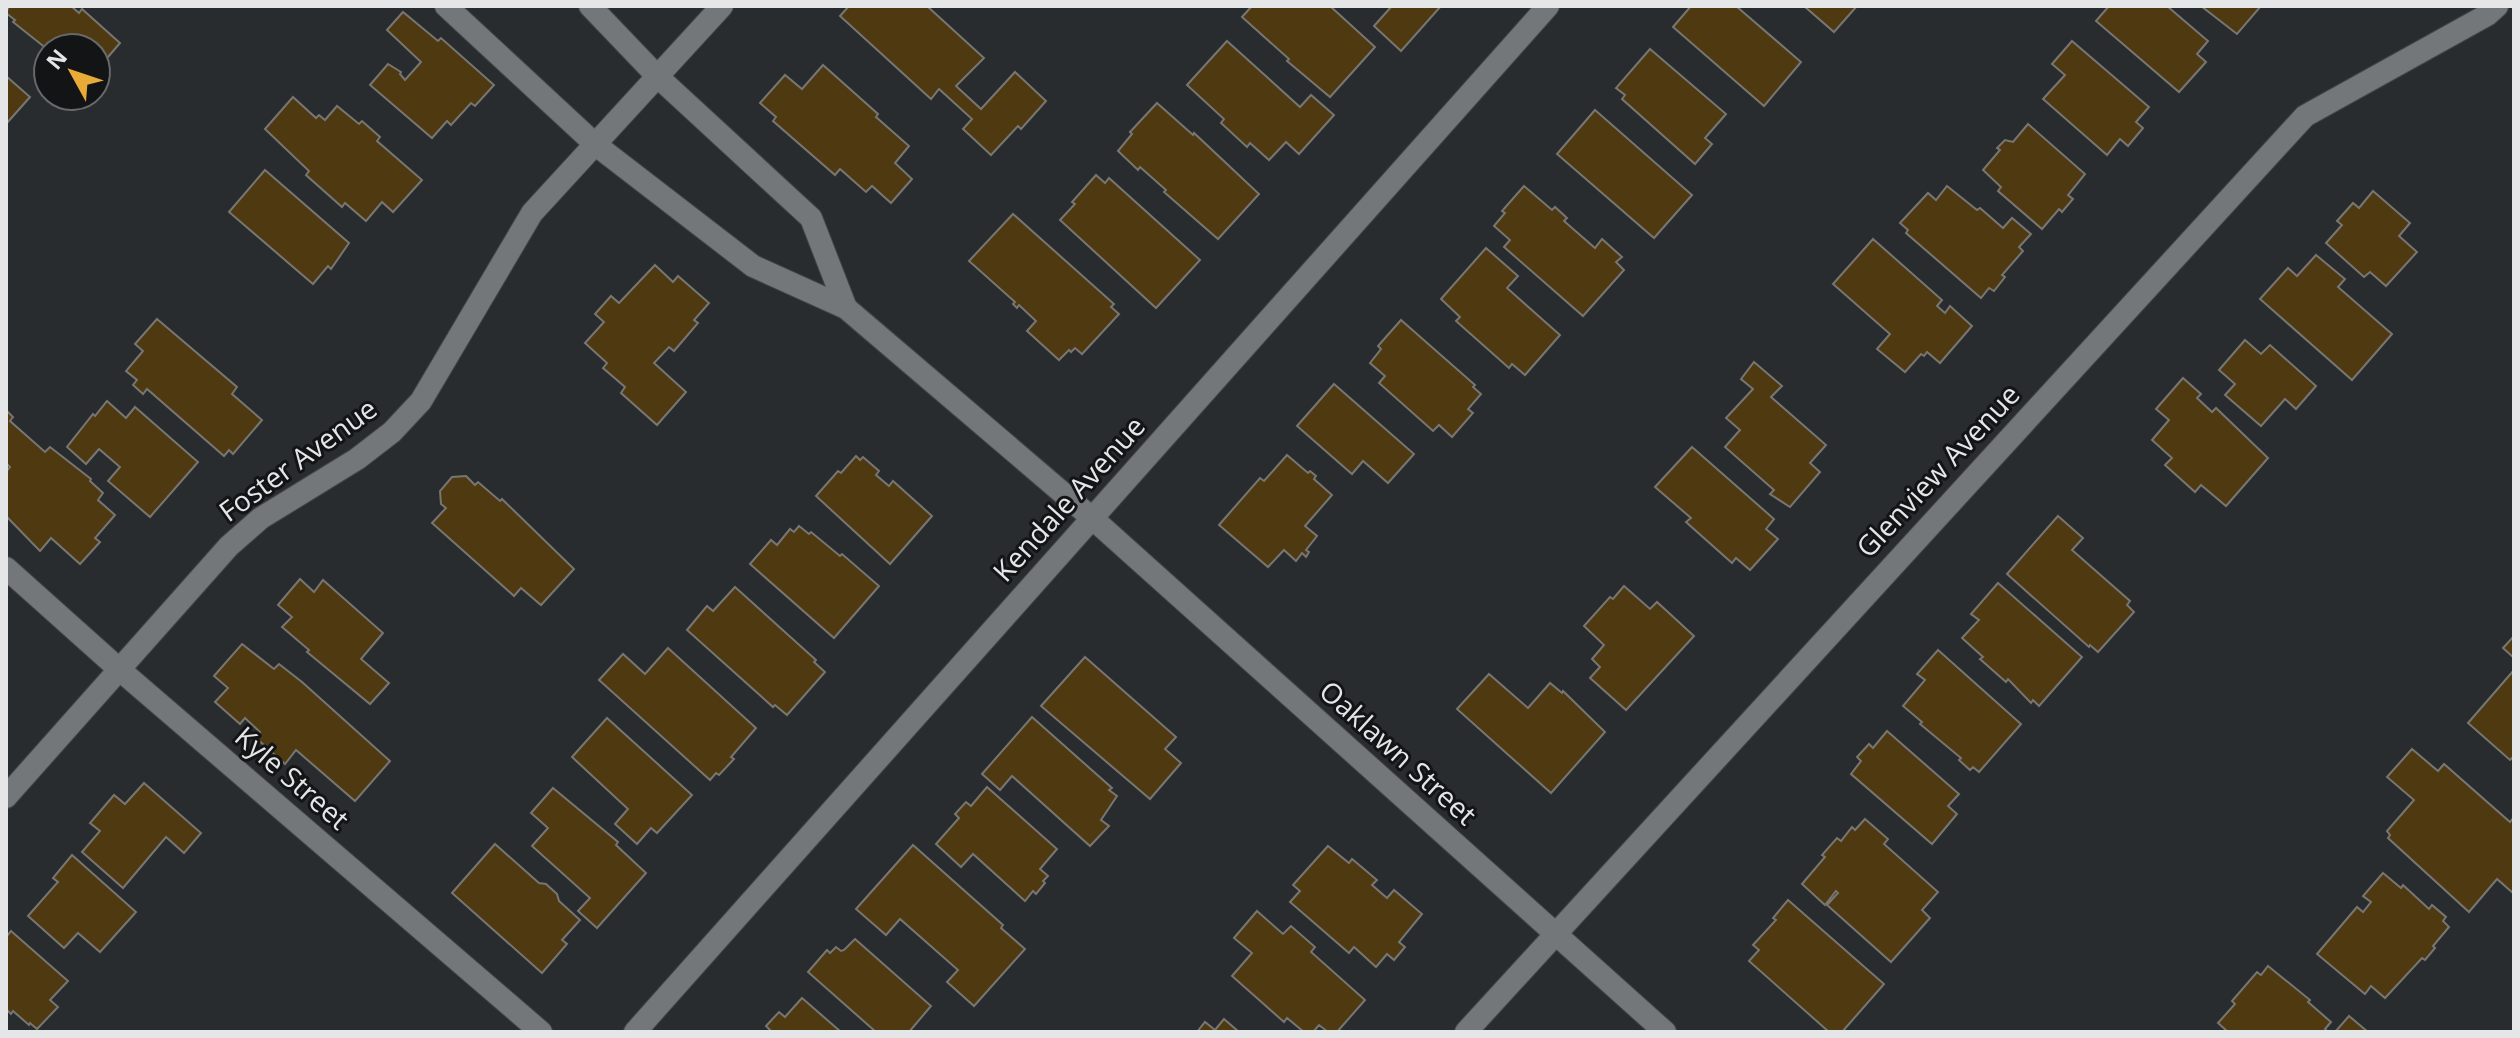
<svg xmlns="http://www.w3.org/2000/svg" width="2520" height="1038" font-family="'Open Sans',sans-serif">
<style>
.building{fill:#4e3911;stroke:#787672;stroke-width:2}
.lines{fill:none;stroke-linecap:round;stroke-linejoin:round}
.minor-casing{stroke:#444749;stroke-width:24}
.minor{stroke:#73777a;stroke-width:22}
.labels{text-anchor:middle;stroke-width:6;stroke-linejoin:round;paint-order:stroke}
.street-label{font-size:28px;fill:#e4e6e8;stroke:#131415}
</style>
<rect width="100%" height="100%" fill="#292c2f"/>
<g class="building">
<polygon points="9,6 71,6 79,13 82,9 120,43 96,71 96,48 48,48 48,53 45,51 47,49 13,22 15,20 6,13"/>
<polygon points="849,6 927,6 984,58 956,86 981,109 1015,72 1046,101 1021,129 1018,126 991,155 963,129 972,119 939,89 931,99 840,16"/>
<polygon points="1252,6 1330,6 1375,47 1330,97 1287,61 1289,59 1242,17"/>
<polygon points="1392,6 1391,6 1441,6 1401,51 1374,26"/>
<polygon points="1691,6 1736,6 1801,62 1764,106 1673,27"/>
<polygon points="1804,6 1857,6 1834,32"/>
<polygon points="2109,6 2167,6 2208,41 2197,54 2206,62 2179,92 2096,21"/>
<polygon points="2201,6 2261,6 2237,34"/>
<polygon points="403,12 438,41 441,38 494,85 475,106 471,103 451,125 447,121 432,138 370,85 388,64 401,72 400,74 405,80 421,62 387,30"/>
<polygon points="1227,41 1300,107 1311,95 1334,115 1299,154 1286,142 1269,160 1250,143 1247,147 1221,123 1224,119 1187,85"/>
<polygon points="2072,41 2149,107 2136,122 2143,128 2128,146 2120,139 2107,155 2043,99 2065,75 2052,64"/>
<polygon points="1650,49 1726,114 1705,138 1712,144 1695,164 1622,99 1625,95 1616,88"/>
<polygon points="823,65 878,114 876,117 909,146 895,163 912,179 891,203 872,186 866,192 840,169 835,175 773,121 776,117 760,103 785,75 802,89"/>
<polygon points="6,76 30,97 6,124"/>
<polygon points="293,97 316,118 319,115 325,120 337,106 359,124 362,121 380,137 377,141 422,180 393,212 382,202 366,221 345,203 342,207 306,175 309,171 265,129"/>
<polygon points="1157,103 1193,135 1194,133 1259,194 1218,239 1164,192 1166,190 1140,167 1138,170 1118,151 1132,134 1130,132"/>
<polygon points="1595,110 1692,195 1654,238 1557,154"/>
<polygon points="2028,124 2085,174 2068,195 2073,199 2062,212 2059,209 2042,229 1998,191 2001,187 1983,170 2000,150 1997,148 2005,140 2013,142"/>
<polygon points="265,170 349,243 331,269 328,266 313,284 229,212"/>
<polygon points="1096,175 1105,183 1109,178 1200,260 1156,308 1060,220 1075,204 1072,202"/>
<polygon points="1524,186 1552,210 1555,207 1567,218 1564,221 1595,248 1602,239 1622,257 1616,262 1624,270 1583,316 1504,247 1510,240 1494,226 1505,213 1502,211"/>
<polygon points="1947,186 1977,210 1980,208 2003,228 2012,218 2031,234 2019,247 2023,251 2002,275 2005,277 1994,291 1989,288 1981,298 1906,233 1908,230 1900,223 1928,193 1936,200"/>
<polygon points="2373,191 2410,223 2399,236 2417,252 2386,286 2370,272 2364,277 2326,243 2342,225 2337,221 2353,203 2359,208"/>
<polygon points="1013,214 1114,304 1111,307 1119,314 1082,354 1075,348 1071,352 1069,350 1059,360 1027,331 1036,321 1019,305 1017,308 1013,304 1015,302 969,261"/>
<polygon points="1873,239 1942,300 1937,306 1945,313 1950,306 1972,326 1940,363 1927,352 1924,356 1921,354 1905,372 1877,349 1890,334 1833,284"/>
<polygon points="1486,248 1518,276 1507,288 1560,335 1525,375 1512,364 1509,368 1456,321 1460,317 1441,299"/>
<polygon points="2316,255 2345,279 2338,287 2392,334 2352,380 2260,299 2288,268 2297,276"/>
<polygon points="655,265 673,282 678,276 709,303 694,320 698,323 674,351 669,347 654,363 686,392 657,425 621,393 625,387 603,368 607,363 585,343 604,322 595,314 611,296 619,303"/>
<polygon points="157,319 237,387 232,394 262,420 233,454 229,450 224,456 147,389 143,394 133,385 137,380 126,371 143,351 135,344"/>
<polygon points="1401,320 1475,385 1473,387 1481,394 1468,409 1473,413 1452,437 1439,425 1433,431 1379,383 1385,376 1370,363 1381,349 1378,346"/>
<polygon points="2245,340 2261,354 2270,345 2316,386 2296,409 2285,399 2261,426 2225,395 2235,384 2219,370"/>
<polygon points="1754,362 1782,386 1771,397 1826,445 1810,463 1820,472 1790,507 1770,494 1774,490 1725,447 1740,430 1726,418 1753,389 1741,379"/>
<polygon points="2183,378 2201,394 2197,398 2212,412 2216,408 2268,458 2226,506 2201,485 2195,492 2165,465 2172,458 2152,440 2169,420 2156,409"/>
<polygon points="1334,384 1414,454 1388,483 1363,461 1352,474 1297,426"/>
<polygon points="107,401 126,418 135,407 198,462 150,517 108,481 120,467 99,449 86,464 67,447 93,414 95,416"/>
<polygon points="6,410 13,417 10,421 45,452 50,447 91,479 90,481 103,493 98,500 115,515 95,538 100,542 80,564 51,538 40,551 6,516 6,472 10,467 6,463"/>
<polygon points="1692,447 1774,519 1766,529 1778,539 1750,570 1736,558 1732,563 1686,522 1691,518 1655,487"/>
<polygon points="1287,455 1308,473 1310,471 1316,476 1314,479 1332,495 1305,526 1317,536 1306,550 1309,552 1306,557 1302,553 1296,561 1284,550 1268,567 1219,525 1260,478 1264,481"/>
<polygon points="856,456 860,460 863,457 879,471 876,475 889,486 893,481 932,516 890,564 816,496 838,471 841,473"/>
<polygon points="466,476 475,485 478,482 500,501 502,499 574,569 541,605 521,588 514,596 432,523 446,508 441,504 440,491 452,477"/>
<polygon points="2058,516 2083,538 2072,550 2130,601 2127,605 2134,612 2098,652 2090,645 2089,647 2007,574"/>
<polygon points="799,526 809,534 811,532 840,556 842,554 879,586 834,638 750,564 771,540 777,545 790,529 794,532"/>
<polygon points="300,579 314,592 323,580 383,633 361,659 389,683 370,704 307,652 309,650 282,627 292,617 278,605"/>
<polygon points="1998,583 2082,657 2039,706 2033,700 2031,703 2008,679 2006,682 1980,659 1983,657 1962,638 1979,620 1971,614"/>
<polygon points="1624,586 1650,609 1657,602 1694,636 1626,710 1590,678 1600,667 1592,659 1604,645 1584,626 1610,597 1613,599"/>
<polygon points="735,587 816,660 814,662 825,672 787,715 775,705 773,707 687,630 707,606 713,611"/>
<polygon points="2514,636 2514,658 2503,648"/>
<polygon points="242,644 274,669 279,664 302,682 390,761 355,801 296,750 285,764 255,737 260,732 245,718 240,724 215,702 228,688 214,676"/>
<polygon points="668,648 756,728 731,757 734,759 719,775 716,773 710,780 599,680 623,654 645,674"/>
<polygon points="1938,650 2021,724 1979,772 1973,767 1970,770 1959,760 1961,758 1920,724 1922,722 1903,706 1925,680 1917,674"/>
<polygon points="1085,657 1176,737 1165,749 1181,763 1150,799 1041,706"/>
<polygon points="2514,670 2514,756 2510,760 2468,723"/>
<polygon points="1489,674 1528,708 1550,683 1562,693 1563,691 1605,732 1551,793 1457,709"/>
<polygon points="1032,717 1112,788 1109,790 1117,796 1101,820 1109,826 1090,846 1012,776 1000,790 982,774"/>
<polygon points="607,718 692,795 657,833 651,828 637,844 615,824 628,809 572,757"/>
<polygon points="1887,731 1959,794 1948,806 1957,814 1932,844 1851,774 1861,761 1857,757 1869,744 1873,748"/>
<polygon points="2412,749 2438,771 2444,764 2510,822 2514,817 2513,893 2497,879 2469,912 2388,838 2390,835 2387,831 2414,800 2387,777"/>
<polygon points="144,783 201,833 184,853 166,837 123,888 82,852 100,831 90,823 114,795 125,804"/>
<polygon points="987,787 1057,849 1040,869 1048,876 1043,881 1045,883 1036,894 1033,891 1025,901 973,854 961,867 936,844 959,818 955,814 966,802 971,806"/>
<polygon points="553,788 618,842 616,845 646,873 597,928 578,911 590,898 532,846 548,828 531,813"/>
<polygon points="1865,819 1888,839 1884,844 1938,892 1922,910 1930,918 1891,962 1827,905 1838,893 1836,891 1825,905 1802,884 1825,857 1822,855 1837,838 1841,841 1852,827 1855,830"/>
<polygon points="495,844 539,883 546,884 557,894 559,901 580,920 562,940 567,944 542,973 452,893"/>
<polygon points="913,845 1003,925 1001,928 1025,949 974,1006 947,982 958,970 900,919 886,935 856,909"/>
<polygon points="1328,846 1349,863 1352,859 1377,880 1372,885 1387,898 1394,890 1422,914 1399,942 1405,947 1394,960 1387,954 1376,967 1354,947 1349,953 1290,902 1300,891 1293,885"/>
<polygon points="72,855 136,912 100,952 78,933 64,948 28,916 58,882 53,878"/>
<polygon points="2383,873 2401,888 2403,885 2429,909 2432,905 2446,917 2443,921 2449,927 2433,946 2435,948 2425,960 2422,958 2385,998 2371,986 2365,994 2317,954 2357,907 2363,912 2371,902 2363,896"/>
<polygon points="1788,900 1884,984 1842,1032 1829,1032 1749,961 1759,950 1753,945 1776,920 1773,918"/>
<polygon points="1257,911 1283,934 1291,926 1315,947 1311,952 1365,1000 1337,1032 1328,1032 1319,1025 1313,1032 1304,1032 1287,1018 1284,1022 1232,976 1252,953 1234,938"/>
<polygon points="11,931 68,981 50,1000 58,1007 37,1029 30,1023 29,1025 13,1011 11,1014 6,1009 6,937"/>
<polygon points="855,939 931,1006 909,1032 876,1032 808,972 827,950 830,953 836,947 841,951 844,950"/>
<polygon points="2268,966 2310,1000 2308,1002 2331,1022 2325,1029 2328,1032 2228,1032 2218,1023 2235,1004 2232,1001 2257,972 2261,975"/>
<polygon points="802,998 841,1032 772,1032 766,1026 779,1012 785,1017"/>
<polygon points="2349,1016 2368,1032 2335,1032"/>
<polygon points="1224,1019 1239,1032 1197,1032 1205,1022 1215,1030"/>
</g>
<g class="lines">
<g class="minor-casing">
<g id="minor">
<polyline points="446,6 596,145 753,266 846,308 1092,518 1665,1032"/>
<polyline points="590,6 658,77 811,218 846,308"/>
<polyline points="6,568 120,670 541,1032"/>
<polyline points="6,797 229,546 261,518 357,459 392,432 421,401 532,213 722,6"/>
<polyline points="635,1032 1548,6"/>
<polyline points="1466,1032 2305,116 2487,15 2497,6"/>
</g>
</g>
<use href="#minor" class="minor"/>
</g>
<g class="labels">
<g class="street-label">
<text transform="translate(298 460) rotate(-36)" y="10">Foster Avenue</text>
<text transform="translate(1938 471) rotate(-47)" y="10">Glenview Avenue</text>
<text transform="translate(1069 499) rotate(-48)" y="10">Kendale Avenue</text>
<text transform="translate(1398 753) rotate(42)" y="10">Oaklawn Street</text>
<text transform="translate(292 778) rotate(41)" y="10">Kyle Street</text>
</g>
</g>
<rect width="2520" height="1038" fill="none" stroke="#e4e6e8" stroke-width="16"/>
<g transform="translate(72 72) rotate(310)"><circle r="38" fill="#131415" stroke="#676869" stroke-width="2"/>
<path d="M0-6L14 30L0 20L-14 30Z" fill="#e8ab37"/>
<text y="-12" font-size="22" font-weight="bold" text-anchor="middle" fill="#e4e6e8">N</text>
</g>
</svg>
